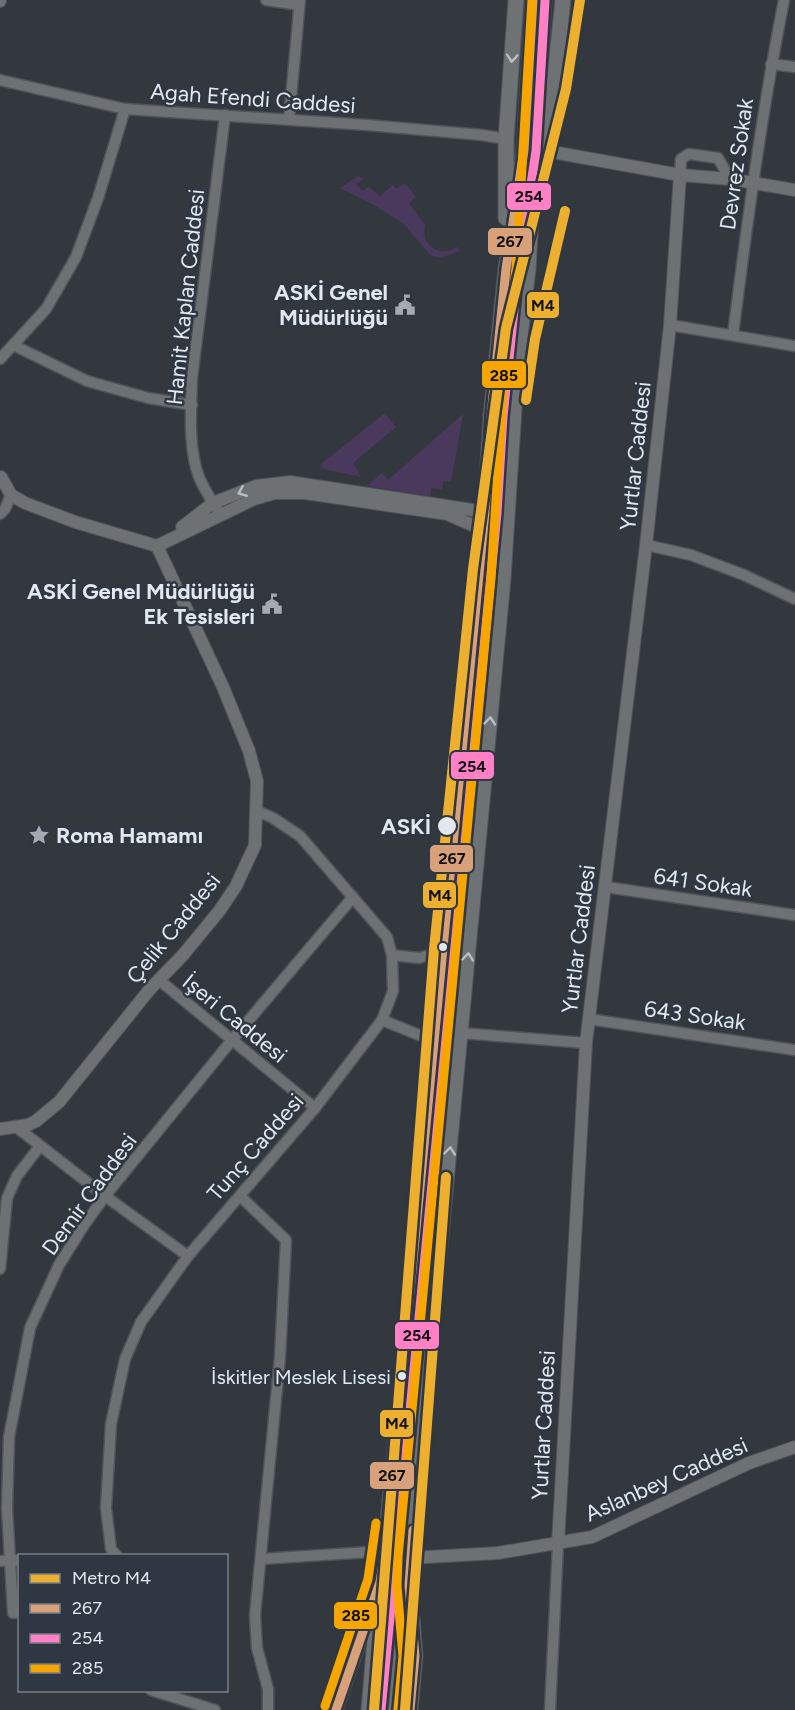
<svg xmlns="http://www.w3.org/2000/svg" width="795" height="1710" font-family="Figtree,sans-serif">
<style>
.green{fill:#4b395d}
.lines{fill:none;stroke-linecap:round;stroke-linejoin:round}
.minor-casing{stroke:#505459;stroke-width:13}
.tertiary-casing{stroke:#505459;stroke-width:14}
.primary-casing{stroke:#505459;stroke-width:17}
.minor{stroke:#6e7173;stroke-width:10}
.tertiary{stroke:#6e7173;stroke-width:12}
.primary{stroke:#6e7275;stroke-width:15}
.bus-1-casing{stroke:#2f3742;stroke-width:14}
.bus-2-casing{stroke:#2f3742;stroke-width:14}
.bus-3-casing{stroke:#2f3742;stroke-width:14}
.bus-1{stroke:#d9a179;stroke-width:9}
.bus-2{stroke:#ff80c5;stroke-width:9}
.bus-3{stroke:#f7a600;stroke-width:9}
.metro-1-casing{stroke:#2f3742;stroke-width:15}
.metro-1{stroke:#edaf2e;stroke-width:10}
.oneway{stroke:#b9bfc4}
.oneway2{stroke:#b9bec3}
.stop-dot{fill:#e2e8ee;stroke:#2f3742;stroke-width:2}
.labels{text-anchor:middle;stroke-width:5;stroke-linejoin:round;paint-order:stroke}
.bus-label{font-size:20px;fill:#e2e8ee;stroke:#2f3742;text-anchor:end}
.street-label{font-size:22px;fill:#e2e8ee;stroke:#2f3742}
.poi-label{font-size:22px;font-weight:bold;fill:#e2e8ee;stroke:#2f3742;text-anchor:end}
.stop-label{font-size:22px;font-weight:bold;fill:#e2e8ee;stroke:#2f3742;text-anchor:end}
.line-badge{stroke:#2f3742;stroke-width:2}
.pale-badge-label{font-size:16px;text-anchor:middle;font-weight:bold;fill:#111}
</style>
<rect width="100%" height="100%" fill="#33383e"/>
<g class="green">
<path d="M358,176l5,3 -7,5 6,7 7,-4 11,9 13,-11 3,4 9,-6 11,14 -7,6 16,22c-5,21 14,33 32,22l3,4 -20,7 -10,-3 -26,-31 -30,-19 -34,-17z"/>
<polygon points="385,413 396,427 353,463 361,477 324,469 320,465"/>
<polygon points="463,414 451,482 443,481 442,489 431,488 430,496 367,486 382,473 388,480"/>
</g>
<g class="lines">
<g class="minor-casing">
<g id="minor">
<polyline points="266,0 299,5"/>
<polyline points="771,64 795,67"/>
<polyline points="0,80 125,109 367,125 482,135 506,139"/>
<polyline points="289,119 300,0"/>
<polyline points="680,175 681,159 689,154 718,158 730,179"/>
<polyline points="670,325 795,346"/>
<path d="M733,335c14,-112 29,-224 51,-335"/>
<polyline points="13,345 87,381 148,398 192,405"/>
<polyline points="0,359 46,309 76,257 98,198 125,109"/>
<polyline points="0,514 5,509 11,495"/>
<path d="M220,514c-7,-12 -16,-24 -21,-37 -11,-28 -8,-70 -7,-99l33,-263"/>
<polyline points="646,545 691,555 744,575 795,599"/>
<polyline points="606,887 795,915"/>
<polyline points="392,955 419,958 442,952"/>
<polyline points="159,980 315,1108"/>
<polyline points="589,1019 795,1050"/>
<polyline points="382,1020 434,1041"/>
<polyline points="461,1033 586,1043"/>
<polyline points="15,1126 105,1196 188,1256"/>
<polyline points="240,1196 286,1240 280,1357 255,1615 257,1648 268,1689 268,1710"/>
<polyline points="0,1269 7,1198 17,1176 40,1146"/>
<polyline points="117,1556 111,1549 106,1508 111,1424 125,1359 141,1322 188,1256 315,1108 382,1020 393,991 392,955 387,937 300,836 273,818 257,811"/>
<polyline points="261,1559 385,1551"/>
<polyline points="0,1561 20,1560"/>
<polyline points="20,1612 13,1613 7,1508 9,1437 30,1328 59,1265 84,1225 105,1196 232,1040 353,897"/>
<polyline points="151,1690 215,1710"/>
<polyline points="550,1710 558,1544"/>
</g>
</g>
<g class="tertiary-casing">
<g id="tertiary">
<polyline points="0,1 0,0"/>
<polyline points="547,151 680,175 730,179 795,190"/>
<polyline points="1,477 11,495 25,503 75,522 157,546 254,499 275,493 305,493 447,514 484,530"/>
<polyline points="182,527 213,503 256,486 290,482 485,512"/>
<polyline points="0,1129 28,1125 36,1121 59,1102 150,989 183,955 220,910 236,886 255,845 257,781 249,751 223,687 157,546"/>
<polyline points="558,1544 586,1043 646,545 670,325 680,175"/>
<polyline points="410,1558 498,1553 592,1537 749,1463 795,1447"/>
</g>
</g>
<g class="primary-casing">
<g id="primary">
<polyline points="541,188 547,151 563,0"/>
<polyline points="506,218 506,139 516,0"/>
<polyline points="335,1710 373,1600"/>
<polyline points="369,1710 380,1582 385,1551 401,1391 485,512 491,416 506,269 524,150 533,0"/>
<polyline points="396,1710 503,579 517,363 528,269 544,0"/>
<polyline points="410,1710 415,1656 412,1618"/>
</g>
</g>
<use href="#minor" class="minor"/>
<use href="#tertiary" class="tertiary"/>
<use href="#primary" class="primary"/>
<g class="bus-1-casing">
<g id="bus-1">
<polyline points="336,1710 380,1582 385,1551 485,512 491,416 506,269 524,150 533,0"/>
<polyline points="410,1710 415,1656 409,1585 413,1530"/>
</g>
</g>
<g class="bus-2-casing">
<polyline id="bus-2" points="381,1710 497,513 503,417 518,271 536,151 545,1"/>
</g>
<g class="bus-3-casing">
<g id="bus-3">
<polyline points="325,1706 368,1579 376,1523"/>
<polyline points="398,1709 403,1656 397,1586 398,1557 491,578 505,362 516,268 532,0"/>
</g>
</g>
<use href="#bus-1" class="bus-1"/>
<use href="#bus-2" class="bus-2"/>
<use href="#bus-3" class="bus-3"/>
<g class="metro-1-casing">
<g id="metro-1">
<polyline points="526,400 535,339 565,211"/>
<polyline points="374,1710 434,949 473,569 506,328 566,89 580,0"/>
<polyline points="405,1710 446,1177"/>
</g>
</g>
<use href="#metro-1" class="metro-1"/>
</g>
<defs><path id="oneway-chevron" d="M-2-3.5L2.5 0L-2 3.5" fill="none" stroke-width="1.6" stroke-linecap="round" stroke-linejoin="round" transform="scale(1.5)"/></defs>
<g class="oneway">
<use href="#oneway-chevron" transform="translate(512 58) rotate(94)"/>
<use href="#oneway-chevron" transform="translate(490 721) rotate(-85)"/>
<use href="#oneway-chevron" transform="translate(468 957) rotate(-85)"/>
<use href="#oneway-chevron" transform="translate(450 1151) rotate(-84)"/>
</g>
<use class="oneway2" href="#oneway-chevron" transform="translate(242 492) rotate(158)"/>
<defs>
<g id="civic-bare" transform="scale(1.62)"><path d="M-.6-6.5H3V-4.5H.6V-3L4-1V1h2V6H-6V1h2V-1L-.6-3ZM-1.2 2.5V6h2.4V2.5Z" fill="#a5aab0" stroke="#2f3742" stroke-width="2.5" paint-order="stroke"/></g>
<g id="sight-bare" transform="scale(1.62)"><path d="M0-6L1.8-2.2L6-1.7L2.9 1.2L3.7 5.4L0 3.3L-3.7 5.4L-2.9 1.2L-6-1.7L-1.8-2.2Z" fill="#a5aab0" stroke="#2f3742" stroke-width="2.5" paint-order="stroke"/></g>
</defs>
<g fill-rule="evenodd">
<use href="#civic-bare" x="405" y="305"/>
<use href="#civic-bare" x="272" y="604"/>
<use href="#sight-bare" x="39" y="835"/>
</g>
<g class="stop-dot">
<circle cx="447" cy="826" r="10"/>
<circle cx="443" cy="947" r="5"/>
<circle cx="402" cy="1376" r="5"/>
</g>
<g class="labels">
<g class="bus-label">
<text x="391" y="1384">İskitler Meslek Lisesi</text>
</g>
<g class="street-label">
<text transform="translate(253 98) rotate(4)" y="8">Agah Efendi Caddesi</text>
<text transform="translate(736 164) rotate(-82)" y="8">Devrez Sokak</text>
<text transform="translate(185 297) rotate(-84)" y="8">Hamit Kaplan Caddesi</text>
<text transform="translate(635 456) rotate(-84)" y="8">Yurtlar Caddesi</text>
<text transform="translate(703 882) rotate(8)" y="8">641 Sokak</text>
<text transform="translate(173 928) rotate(-51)" y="8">Çelik Caddesi</text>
<text transform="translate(578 939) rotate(-83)" y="8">Yurtlar Caddesi</text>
<text transform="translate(695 1015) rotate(8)" y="8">643 Sokak</text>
<text transform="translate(235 1018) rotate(39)" y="8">İşeri Caddesi</text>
<text transform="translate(255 1147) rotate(-49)" y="8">Tunç Caddesi</text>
<text transform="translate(89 1194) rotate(-54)" y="8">Demir Caddesi</text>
<text transform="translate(543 1425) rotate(-87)" y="8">Yurtlar Caddesi</text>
<text transform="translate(666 1479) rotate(-24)" y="8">Aslanbey Caddesi</text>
</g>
<g class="poi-label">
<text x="388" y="300">ASKİ Genel<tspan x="388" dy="25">Müdürlüğü</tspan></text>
<text x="255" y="599">ASKİ Genel Müdürlüğü<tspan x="255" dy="25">Ek Tesisleri</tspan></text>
<text x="56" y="843" text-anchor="start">Roma Hamamı</text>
</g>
<g class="stop-label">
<text x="431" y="834">ASKİ</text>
</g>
</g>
<g class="line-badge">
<rect x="506" y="182" width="46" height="29" rx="6" fill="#ff80c5"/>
<rect x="487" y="227" width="46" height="29" rx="6" fill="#d9a179"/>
<rect x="526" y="291" width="34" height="28" rx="6" fill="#edaf2e"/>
<rect x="481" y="360" width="46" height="29" rx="6" fill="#f7a600"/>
<rect x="450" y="751" width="45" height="29" rx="6" fill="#ff80c5"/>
<rect x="429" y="844" width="45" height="29" rx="6" fill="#d9a179"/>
<rect x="422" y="881" width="35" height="28" rx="6" fill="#edaf2e"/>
<rect x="394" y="1321" width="46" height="29" rx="6" fill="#ff80c5"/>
<rect x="379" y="1409" width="35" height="29" rx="6" fill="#edaf2e"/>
<rect x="369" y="1461" width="46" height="29" rx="6" fill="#d9a179"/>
<rect x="333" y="1601" width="45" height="29" rx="6" fill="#f7a600"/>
</g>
<g class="pale-badge-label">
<text x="529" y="202">254</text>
<text x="510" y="247">267</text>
<text x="543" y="311">M4</text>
<text x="504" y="381">285</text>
<text x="472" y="772">254</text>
<text x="452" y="864">267</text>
<text x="440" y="901">M4</text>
<text x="417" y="1341">254</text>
<text x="397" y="1429">M4</text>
<text x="392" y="1481">267</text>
<text x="356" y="1621">285</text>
</g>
<rect x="18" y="1554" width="210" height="138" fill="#2f3742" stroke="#777e87" stroke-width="1.5"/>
<rect x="30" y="1574" width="30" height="9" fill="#edaf2e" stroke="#777e87" stroke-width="1.5"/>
<text x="72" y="1584" font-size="18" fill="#e2e8ee">Metro M4</text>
<rect x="30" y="1604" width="30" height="9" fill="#d9a179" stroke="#777e87" stroke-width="1.5"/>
<text x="72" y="1614" font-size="18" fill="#e2e8ee">267</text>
<rect x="30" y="1634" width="30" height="9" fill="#ff80c5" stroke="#777e87" stroke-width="1.5"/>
<text x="72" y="1644" font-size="18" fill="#e2e8ee">254</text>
<rect x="30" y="1664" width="30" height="9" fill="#f7a600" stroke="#777e87" stroke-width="1.5"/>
<text x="72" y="1674" font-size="18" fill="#e2e8ee">285</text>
</svg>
